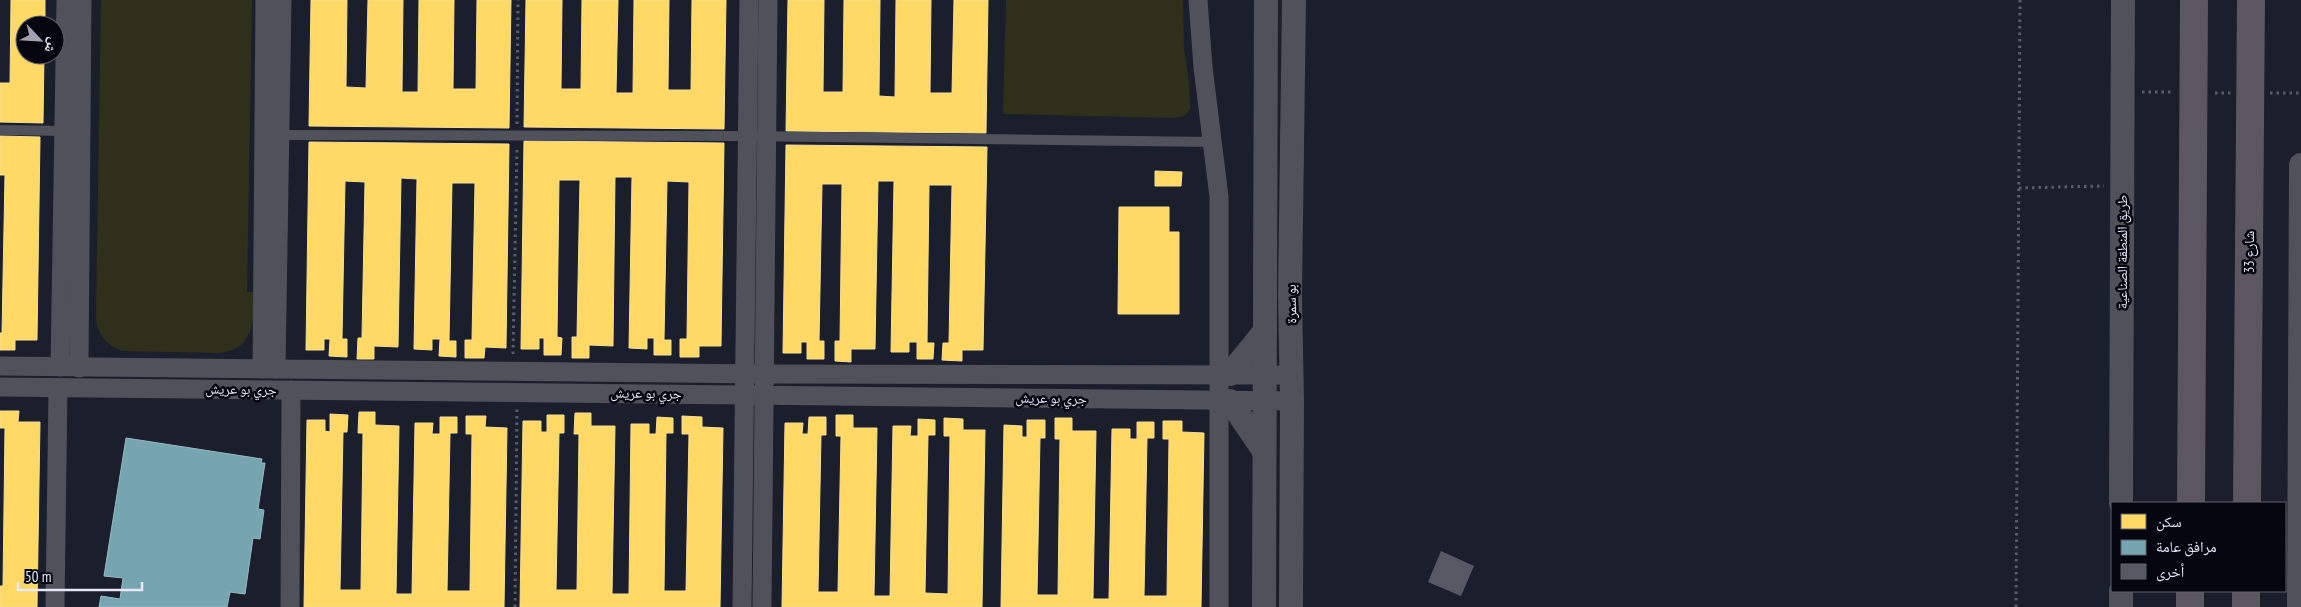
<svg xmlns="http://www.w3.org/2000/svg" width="2301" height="607" font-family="'PT Sans Narrow','Noto Naskh Arabic',sans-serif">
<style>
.green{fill:#2e301b}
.homes{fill:#ffd966;stroke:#f7de92}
.public{fill:#76a5af;stroke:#97b9c5}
.building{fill:#565964}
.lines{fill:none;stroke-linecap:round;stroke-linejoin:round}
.path{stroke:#5b5d66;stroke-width:3;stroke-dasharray:2.5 4;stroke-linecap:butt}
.service{stroke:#4f515b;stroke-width:10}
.minor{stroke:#4f515b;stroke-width:19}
.tertiary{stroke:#4f515b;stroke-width:24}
.trunk{stroke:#5b5660;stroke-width:28}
.labels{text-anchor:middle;stroke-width:5;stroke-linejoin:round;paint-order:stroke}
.street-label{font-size:14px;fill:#e5e9f9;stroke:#05060f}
</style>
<rect width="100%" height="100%" fill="#1b1e2b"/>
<g class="green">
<path d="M101,0h151l-5,292h7c0,30 0,60 -38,61l-94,-2c-16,-6 -26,-18 -26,-36z"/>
<polygon points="1006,0 1183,0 1184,48 1189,82 1190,110 1183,117 1172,118 1003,114"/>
</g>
<g class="homes">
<polygon points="11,0 45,0 45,25 25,25 25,55 44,55 43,123 0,122 0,83 10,83"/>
<polygon points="311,0 347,0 346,87 366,88 368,0 403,0 402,92 418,92 419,0 454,0 453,89 476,89 477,0 511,0 509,128 309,126"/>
<polygon points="526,0 562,0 561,89 581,89 582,0 618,0 616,93 633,93 634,0 669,0 668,90 691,90 692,0 726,0 724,129 524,127"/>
<polygon points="788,0 824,0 823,92 843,92 844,0 880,0 879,96 895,97 896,0 931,0 930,93 952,93 954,0 988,0 986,133 786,131"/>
<polygon points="0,136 40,137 37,340 15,340 15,350 0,350 0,333 2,333 5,175 0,175"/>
<polygon points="524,141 724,143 721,346 699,346 699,357 680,357 680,339 687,339 689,182 667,181 664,340 671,340 671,355 654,355 654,338 647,338 647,349 629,348 632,177 615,177 613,346 589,345 589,358 572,358 572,337 577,337 580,180 559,180 557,337 562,338 561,355 544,355 544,338 539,338 539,349 521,349"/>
<polygon points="309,142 509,144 506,348 485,347 484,358 465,358 465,340 472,340 475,183 452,183 449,341 456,341 456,357 439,356 440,339 432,339 432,350 414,349 417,179 401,178 398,347 374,346 374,359 357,359 358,338 362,338 365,182 345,181 342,339 347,339 347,357 329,356 330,339 324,339 324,350 306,350"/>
<polygon points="786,145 987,147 983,350 962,350 962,361 942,360 943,343 949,343 952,185 929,185 927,343 934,343 933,359 917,359 917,342 909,342 909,352 891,352 894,181 878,181 875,349 851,349 851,362 835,361 835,341 840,341 842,184 822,184 819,341 824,341 824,359 807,359 807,342 801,342 801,353 783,353"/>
<polygon points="1155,171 1182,172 1181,186 1155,186"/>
<polygon points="1119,207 1169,207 1169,232 1179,232 1179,314 1118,314"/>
<polygon points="0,411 19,411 18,422 40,422 37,607 0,607 0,586 3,586 5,428 0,428"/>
<polygon points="359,412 375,412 375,425 399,426 396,594 412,594 415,423 433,423 432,434 440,434 440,417 457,417 457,433 450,433 447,591 470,591 472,434 466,434 466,416 486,416 485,427 507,428 504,607 304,607 307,420 325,420 325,431 330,432 330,414 348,415 347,432 343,432 340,590 361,590 363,433 358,433"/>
<polygon points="575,413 591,413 591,426 615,426 612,594 629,594 631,424 649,424 649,434 656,434 657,417 673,418 673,433 666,433 664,591 686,591 689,434 682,434 682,416 702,417 702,427 723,428 720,607 520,607 523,421 541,421 541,432 547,432 547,415 564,415 564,433 559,433 556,590 577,590 579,434 574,434"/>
<polygon points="836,415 853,415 853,428 877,428 874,596 890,596 893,426 911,426 910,436 918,436 918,419 935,420 935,435 928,435 925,593 948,594 950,436 944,436 944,418 963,419 963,430 985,430 982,607 782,607 785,423 803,423 802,434 808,434 809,417 826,417 826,435 821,435 818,592 838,592 841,436 836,436"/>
<polygon points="1055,418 1072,418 1072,431 1096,431 1093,599 1109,599 1112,429 1130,429 1130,439 1137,439 1137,422 1154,422 1154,438 1147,438 1144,596 1167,596 1169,439 1163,439 1163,421 1182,421 1182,432 1204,433 1201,607 1001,607 1004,425 1022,426 1022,437 1027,437 1027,420 1045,420 1045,438 1040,438 1037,595 1058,595 1060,439 1055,439"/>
</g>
<polygon class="public" points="126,438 262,459 261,463 265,463 258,509 264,510 260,539 253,538 245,594 230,592 227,607 99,607 101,596 120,599 123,578 104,576"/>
<polygon class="building" points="1441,551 1474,566 1461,596 1428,582"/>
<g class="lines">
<g class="path">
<polyline points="2142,92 2173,92"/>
<polyline points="2215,93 2231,93"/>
<polyline points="2270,93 2301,93"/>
<polyline points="517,124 518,0"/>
<polyline points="2019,188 2104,186"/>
<polyline points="513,354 517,148"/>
<polyline points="515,607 517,408"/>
<polyline points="2016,607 2020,0"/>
</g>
<g class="service">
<polyline points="0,130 67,131"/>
<polyline points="279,135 748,136 1214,142"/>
</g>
<g class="minor">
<polyline points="1198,0 1203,67 1219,197 1219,607"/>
<polyline points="0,366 764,374 1292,375"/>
<polyline points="60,367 66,0"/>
<polyline points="79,368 82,0"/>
<polyline points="262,369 265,0"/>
<polyline points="276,369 282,0"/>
<polyline points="0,387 1292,401"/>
<polyline points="55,607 58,388"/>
<polyline points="290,607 291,390"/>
<polyline points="742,607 749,0"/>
<polyline points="762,607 768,0"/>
</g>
<g class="tertiary">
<polyline points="1230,374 1265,331"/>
<polyline points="1230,401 1264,451"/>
<polyline points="2121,503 2123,0"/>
<polyline points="1264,607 1266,0"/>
<polyline points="1291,607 1292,401 1290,295 1294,0"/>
<polyline points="2121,607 2121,591"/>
<polyline points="2299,607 2301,165"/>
</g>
<g class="trunk">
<polyline points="2191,503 2194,0"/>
<polyline points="2247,503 2251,0"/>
<polyline points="2190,607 2190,591"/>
<polyline points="2246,607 2246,591"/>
</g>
</g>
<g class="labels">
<g class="street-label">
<text transform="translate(2122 252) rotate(-90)" y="5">طريق المنطقة الصناعية</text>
<text transform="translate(2249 252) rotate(-90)" y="5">شارع 33</text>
<text transform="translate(1291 304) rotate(-91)" y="5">بو سمرة</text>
<text transform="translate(241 389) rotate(1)" y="5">جري بو عريش</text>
<text transform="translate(646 393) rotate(1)" y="5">جري بو عريش</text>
<text transform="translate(1051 398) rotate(1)" y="5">جري بو عريش</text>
</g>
</g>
<rect x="2111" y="502" width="175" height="90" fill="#05060f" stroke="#5f616d"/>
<rect x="2121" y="514" width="25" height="15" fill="#ffd966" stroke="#5f616d"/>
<text x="2156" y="527" font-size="15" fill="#e5e9f9">سكن</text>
<rect x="2121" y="540" width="25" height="15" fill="#76a5af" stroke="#5f616d"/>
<text x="2156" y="552" font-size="15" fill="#e5e9f9">مرافق عامة</text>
<rect x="2121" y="564" width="25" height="15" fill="#565964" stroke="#5f616d"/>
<text x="2156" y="577" font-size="15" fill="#e5e9f9">أخرى</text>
<g transform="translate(40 40) rotate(115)"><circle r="24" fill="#05060f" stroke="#5f616d"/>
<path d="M0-4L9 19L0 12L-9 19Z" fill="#9ea2b1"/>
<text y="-8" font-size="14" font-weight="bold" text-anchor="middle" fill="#e5e9f9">ش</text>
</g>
<path d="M18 582v8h124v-8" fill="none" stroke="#e5e9f9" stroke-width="2.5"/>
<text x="25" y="582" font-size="15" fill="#e5e9f9" stroke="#05060f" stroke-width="4" paint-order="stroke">50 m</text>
</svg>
